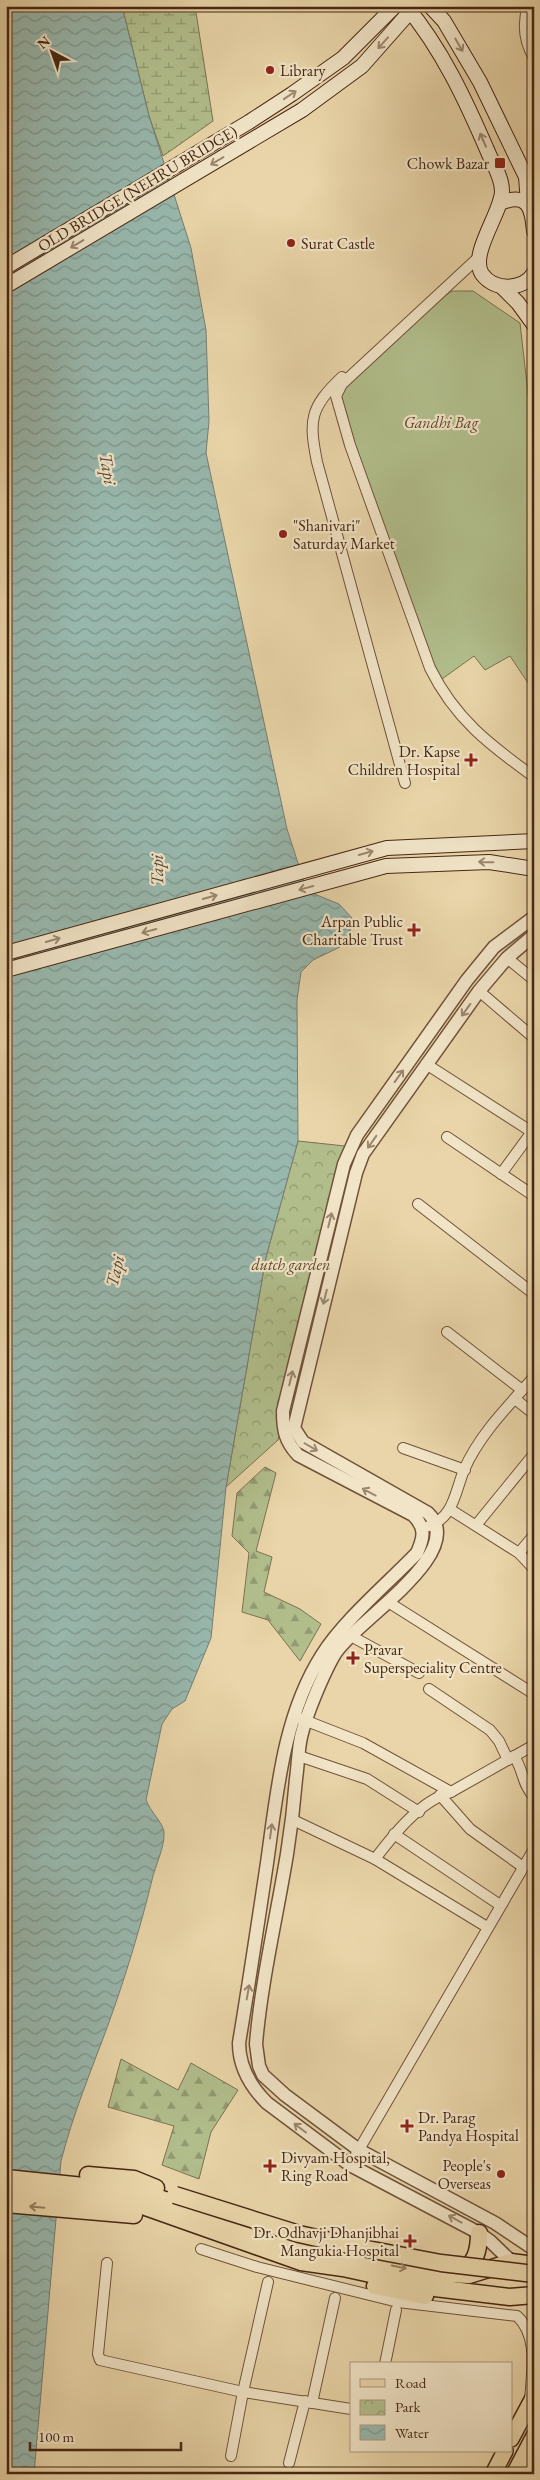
<svg xmlns="http://www.w3.org/2000/svg" width="540" height="2480" font-family="'EB Garamond',serif">
<style>
.forest{fill:url(#forest-firs);stroke:#7c7250}
.wetland{fill:url(#wetland-marsh);stroke:#7c7250}
.park{fill:url(#park-crowns);stroke:#7c7250}
.garden{fill:#b1be8c;stroke:#7c7250}
.water{fill:url(#water-waves);stroke:#787e70}
.lines{fill:none;stroke-linecap:round;stroke-linejoin:round}
.minor-casing{stroke:#705238;stroke-width:12}
.tertiary-casing{stroke:#705238;stroke-width:15}
.secondary-casing{stroke:#472713;stroke-width:16}
.primary-casing{stroke:#472713;stroke-width:18}
.trunk-casing{stroke:#472713;stroke-width:19}
.minor{stroke:#f1e4c7;stroke-width:10}
.tertiary{stroke:#f1e4c7;stroke-width:12}
.secondary{stroke:#f1e4c7;stroke-width:14}
.primary{stroke:#e9d5a9;stroke-width:15}
.trunk{stroke:#e9d5a9;stroke-width:16}
.trunk-bridge-casing{stroke:#472713;stroke-width:19;stroke-linecap:butt}
.trunk-bridge{stroke:#e9d5a9;stroke-width:16}
.oneway{stroke:#9c866d}
.oneway2{stroke:#987e5e}
.poi-dot{fill:#8f2418;stroke:#f1e4c7;stroke-width:2}
.labels{text-anchor:middle;stroke-width:4.5;stroke-linejoin:round;paint-order:stroke}
.poi-label{font-size:16px;fill:#472713;stroke:#f1e4c7;text-anchor:start}
.street-label{font-size:16px;fill:#472713;stroke:#f1e4c7}
.park-label{font-size:16px;font-style:italic;fill:#5c452b;stroke:#f1e4c7}
.water-label{font-size:18px;font-style:italic;fill:#5b4b3a;stroke:#f1e4c7}
</style>
<defs>
<pattern id="forest-firs" width="22" height="20" patternUnits="userSpaceOnUse" patternTransform="scale(1.25)"><rect width="22" height="20" fill="#b1be8c"/><path d="M5 1l3.5 6h-7zM16 11l3.5 6h-7z" fill="#929a71"/></pattern>
<pattern id="wetland-marsh" width="20" height="14" patternUnits="userSpaceOnUse" patternTransform="scale(1.25)"><rect width="20" height="14" fill="#b1be8c"/><path d="M1 5h8M5 5V1M11 12h8M15 12V8" fill="none" stroke="#929a71"/></pattern>
<pattern id="park-crowns" width="20" height="18" patternUnits="userSpaceOnUse" patternTransform="scale(1.25)"><rect width="20" height="18" fill="#b1be8c"/><path d="M2 6a3 3 0 1 1 6 0M12 15a3 3 0 1 1 6 0" fill="none" stroke="#929a71"/></pattern>
<pattern id="water-waves" width="16" height="10" patternUnits="userSpaceOnUse" patternTransform="scale(1.25)"><rect width="16" height="10" fill="#98b8ae"/><path d="M0 5q4-4 8 0t8 0" fill="none" stroke="#7e968c"/></pattern>
</defs>
<rect width="100%" height="100%" fill="#e9d5a9"/>
<filter id="stains"><feTurbulence type="fractalNoise" baseFrequency=".004" numOctaves="4"/><feColorMatrix values="0 0 0 0 .2 0 0 0 0 .09 0 0 0 0 .02 0 0 0 .5 -.17"/></filter>
<radialGradient id="worn" r=".72"><stop offset=".6" stop-color="#630" stop-opacity="0"/><stop offset="1" stop-color="#630" stop-opacity=".3"/></radialGradient>
<g class="forest">
<polygon points="265,1467 276,1473 256,1551 272,1557 264,1592 300,1609 321,1624 300,1661 268,1620 242,1612 249,1553 232,1536 237,1493"/>
<polygon points="121,2059 178,2090 191,2063 238,2090 211,2132 199,2179 162,2165 174,2126 108,2107"/>
</g>
<polygon class="wetland" points="122,6 195,6 213,121 163,156 149,116"/>
<polygon class="park" points="298,1141 345,1146 278,1440 226,1487 266,1257"/>
<polygon class="garden" points="452,291 473,291 520,323 534,446 534,684 530,686 510,656 485,670 474,656 442,679 433,664 339,403 342,389 438,301"/>
<path class="water" d="M6,6h116l27,110 42,132 15,82 3,91 -3,32 81,376 20,62 32,13 13,14 -2,16 -10,13 -27,13 -12,12 -4,28 1,141 -32,116 -40,230 -15,151 -26,63 -13,8 -10,15 -16,76c4,11 17,23 18,32 1,15 -9,34 -12,48 -12,49 -27,98 -44,145 -17,46 -35,89 -47,136l-27,313h-28z"/>
<g class="lines">
<g class="minor-casing">
<g id="minor">
<path d="M528,6c-6,19 -4,35 6,52"/>
<path d="M481,255l-139,129 -6,12 14,49 80,223c25,51 60,77 104,109"/>
<path d="M342,377c-33,31 -33,44 -25,85l88,321"/>
<polyline points="507,958 534,980"/>
<polyline points="479,991 534,1038"/>
<polyline points="426,1064 532,1132"/>
<polyline points="447,1137 534,1196"/>
<polyline points="501,1174 534,1129"/>
<polyline points="418,1204 534,1294"/>
<polyline points="447,1332 522,1390"/>
<polyline points="515,1399 534,1414"/>
<polyline points="403,1448 465,1470"/>
<polyline points="451,1510 519,1553 534,1569"/>
<polyline points="477,1524 534,1454"/>
<path d="M429,1526c25,-9 26,-34 35,-56 15,-35 45,-65 70,-93"/>
<polyline points="519,1553 534,1535"/>
<polyline points="388,1602 534,1694"/>
<polyline points="349,1635 419,1673"/>
<polyline points="429,1689 490,1730 499,1741 508,1760"/>
<polyline points="299,1718 363,1743 451,1792"/>
<polyline points="299,1756 367,1779 419,1812"/>
<path d="M514,1756c10,15 7,26 20,41"/>
<polyline points="440,1795 470,1829 523,1867"/>
<polyline points="293,1820 375,1859 487,1927"/>
<polyline points="394,1834 500,1905"/>
<path d="M375,1859c19,-25 45,-58 76,-67l83,-47"/>
<polyline points="350,2165 534,1849"/>
<path d="M201,2249l56,18 141,35 119,14c23,21 14,59 13,87"/>
<polyline points="107,2263 98,2354 100,2360 243,2392 351,2409"/>
<polyline points="385,2364 396,2310"/>
<polyline points="312,2403 335,2298"/>
<polyline points="231,2456 243,2392 268,2282"/>
<polyline points="521,2460 534,2466"/>
<polyline points="289,2463 305,2401"/>
</g>
</g>
<g class="tertiary-casing">
<g id="tertiary">
<path d="M534,935l-27,23 -28,33 -116,163 -7,19 -62,255 9,14 125,71c42,41 -77,110 -95,144 -11,20 -27,58 -32,80 -3,14 -3,28 -5,42 -2,25 -5,50 -9,75 -10,61 -26,129 -31,190l3,22 4,9 22,20 74,55 136,73 39,26"/>
<path d="M517,2267l-27,-26 -11,-8 -129,-68 -83,-62c-17,-17 -28,-36 -28,-60 10,-60 19,-120 28,-180 10,-70 16,-147 55,-208 22,-35 65,-71 95,-102 7,-16 9,-25 -4,-38l-115,-60c-13,-14 -15,-25 -15,-44l61,-247 13,-29 110,-155 27,-33 40,-30"/>
</g>
</g>
<g class="secondary-casing">
<g id="secondary">
<path d="M406,6c36,43 60,95 82,146 5,12 14,25 14,39 0,21 -33,63 -20,83 12,17 41,17 52,-1"/>
<polyline points="430,6 444,21 480,82 526,177 528,203"/>
<path d="M500,203c28,-11 32,4 34,28"/>
<polyline points="6,267 249,122 292,94 343,58 395,6"/>
<polyline points="6,286 302,110 362,66 415,6"/>
<polyline points="502,287 518,303 534,325"/>
<polyline points="6,953 387,848 534,841"/>
<polyline points="6,970 386,866 489,862 534,869"/>
</g>
</g>
<g class="primary-casing">
<g id="primary">
<polyline points="511,2439 534,2396"/>
<polyline points="493,2474 505,2451"/>
<polyline points="514,2474 534,2436"/>
</g>
</g>
<g class="trunk-casing">
<g id="trunk">
<polyline points="88,2175 134,2179 156,2188"/>
<polyline points="6,2178 142,2192 290,2244 427,2273 469,2275 511,2262 534,2265"/>
<polyline points="6,2192 137,2204 301,2262 343,2268 435,2288 510,2297 534,2295"/>
<polyline points="6,2204 134,2215"/>
<path d="M458,2273c18,-8 21,-23 21,-40"/>
<polyline points="375,2286 425,2296"/>
</g>
</g>
<use href="#minor" class="minor"/>
<use href="#tertiary" class="tertiary"/>
<use href="#secondary" class="secondary"/>
<use href="#primary" class="primary"/>
<use href="#trunk" class="trunk"/>
<g class="trunk-bridge-casing">
<polyline id="trunk-bridge" points="175,2195 299,2234 362,2248 441,2263 534,2274"/>
</g>
<use href="#trunk-bridge" class="trunk-bridge"/>
</g>
<defs><path id="oneway-shaft" d="M-6 0H5M1.5-3L5.5 0L1.5 3" fill="none" stroke-width="1.6" stroke-linecap="round" stroke-linejoin="round" transform="scale(1.25)"/></defs>
<g class="oneway">
<use href="#oneway-shaft" transform="translate(383 43) rotate(132)"/>
<use href="#oneway-shaft" transform="translate(459 45) rotate(60)"/>
<use href="#oneway-shaft" transform="translate(290 95) rotate(-34)"/>
<use href="#oneway-shaft" transform="translate(483 140) rotate(-113)"/>
<use href="#oneway-shaft" transform="translate(217 161) rotate(149)"/>
<use href="#oneway-shaft" transform="translate(77 244) rotate(149)"/>
<use href="#oneway-shaft" transform="translate(366 853) rotate(-16)"/>
<use href="#oneway-shaft" transform="translate(486 862) rotate(-179)"/>
<use href="#oneway-shaft" transform="translate(306 888) rotate(165)"/>
<use href="#oneway-shaft" transform="translate(210 897) rotate(-16)"/>
<use href="#oneway-shaft" transform="translate(149 931) rotate(165)"/>
<use href="#oneway-shaft" transform="translate(53 940) rotate(-16)"/>
<use href="#oneway-shaft" transform="translate(466 1010) rotate(126)"/>
<use href="#oneway-shaft" transform="translate(399 1076) rotate(-54)"/>
<use href="#oneway-shaft" transform="translate(372 1142) rotate(125)"/>
<use href="#oneway-shaft" transform="translate(330 1220) rotate(-76)"/>
<use href="#oneway-shaft" transform="translate(325 1297) rotate(104)"/>
<use href="#oneway-shaft" transform="translate(291 1378) rotate(-76)"/>
<use href="#oneway-shaft" transform="translate(311 1447) rotate(30)"/>
<use href="#oneway-shaft" transform="translate(369 1492) rotate(-152)"/>
<use href="#oneway-shaft" transform="translate(271 1831) rotate(-82)"/>
<use href="#oneway-shaft" transform="translate(248 1992) rotate(-80)"/>
<use href="#oneway-shaft" transform="translate(300 2128) rotate(-143)"/>
<use href="#oneway-shaft" transform="translate(455 2219) rotate(-151)"/>
</g>
<g class="oneway2">
<use href="#oneway-shaft" transform="translate(37 2207) rotate(-175)"/>
<use href="#oneway-shaft" transform="translate(399 2267) rotate(12)"/>
</g>
<g class="poi-dot">
<circle cx="270" cy="70" r="5"/>
<rect x="494" y="157" width="12" height="12" rx="2.5"/>
<circle cx="291" cy="243" r="5"/>
<circle cx="283" cy="534" r="5"/>
<path d="M468.5 752.5h5v5h5v5h-5v5h-5v-5h-5v-5h5z"/>
<path d="M411.5 922.5h5v5h5v5h-5v5h-5v-5h-5v-5h5z"/>
<path d="M350.5 1650.5h5v5h5v5h-5v5h-5v-5h-5v-5h5z"/>
<path d="M404.5 2118.5h5v5h5v5h-5v5h-5v-5h-5v-5h5z"/>
<path d="M267.5 2158.5h5v5h5v5h-5v5h-5v-5h-5v-5h5z"/>
<circle cx="501" cy="2174" r="5"/>
<path d="M407.5 2233.5h5v5h5v5h-5v5h-5v-5h-5v-5h5z"/>
</g>
<g class="labels">
<g class="poi-label">
<text x="280" y="76">Library</text>
<text x="489" y="169" text-anchor="end">Chowk Bazar</text>
<text x="301" y="249">Surat Castle</text>
<text x="293" y="531">"Shanivari"<tspan x="293" dy="18">Saturday Market</tspan></text>
<text x="460" y="757" text-anchor="end">Dr. Kapse<tspan x="460" dy="18">Children Hospital</tspan></text>
<text x="403" y="927" text-anchor="end">Arpan Public<tspan x="403" dy="18">Charitable Trust</tspan></text>
<text x="364" y="1655">Pravar<tspan x="364" dy="18">Superspeciality Centre</tspan></text>
<text x="418" y="2123">Dr. Parag<tspan x="418" dy="18">Pandya Hospital</tspan></text>
<text x="281" y="2163">Divyam Hospital,<tspan x="281" dy="18">Ring Road</tspan></text>
<text x="491" y="2171" text-anchor="end">People's<tspan x="491" dy="18">Overseas</tspan></text>
<text x="399" y="2238" text-anchor="end">Dr. Odhavji Dhanjibhai<tspan x="399" dy="18">Mangukia Hospital</tspan></text>
</g>
<g class="street-label">
<text transform="translate(137 188) rotate(-31)" y="6">OLD BRIDGE (NEHRU BRIDGE)</text>
</g>
<g class="park-label">
<text x="441" y="428">Gandhi Bag</text>
<text x="291" y="1270">dutch garden</text>
</g>
<g class="water-label">
<text transform="translate(108 469) rotate(81)" y="6">Tapi</text>
<text transform="translate(157 870) rotate(-91)" y="6">Tapi</text>
<text transform="translate(115 1271) rotate(-77)" y="6">Tapi</text>
</g>
</g>
<rect width="540" height="2480" fill="none" stroke="#e9d5a9" stroke-width="25"/>
<rect x="8" y="8" width="525" height="2465" fill="none" stroke="#472713" stroke-width="2.5"/>
<rect x="12" y="12" width="515" height="2455" fill="none" stroke="#472713"/>
<rect x="350" y="2362" width="162" height="90" fill="#f1e4c7" stroke="#ad987f"/>
<rect x="360" y="2379" width="25" height="8" fill="#e9d5a9" stroke="#ad987f"/>
<text x="395" y="2388" font-size="15" fill="#472713">Road</text>
<rect x="360" y="2400" width="25" height="15" fill="url(#park-crowns)" stroke="#ad987f"/>
<text x="395" y="2412" font-size="15" fill="#472713">Park</text>
<rect x="360" y="2425" width="25" height="15" fill="url(#water-waves)" stroke="#ad987f"/>
<text x="395" y="2438" font-size="15" fill="#472713">Water</text>
<g transform="translate(52 52) rotate(319)" stroke="#f1e4c7" stroke-width="4" paint-order="stroke">
<path d="M0-4L9 19L0 12L-9 19Z" fill="#472713"/>
<text y="-8" font-size="14" font-weight="bold" text-anchor="middle" fill="#472713">N</text>
</g>
<path d="M30 2442v8h151v-8" fill="none" stroke="#472713" stroke-width="2.5"/>
<text x="38" y="2442" font-size="15" fill="#472713" stroke="#f1e4c7" stroke-width="4" paint-order="stroke">100 m</text>
<rect width="100%" height="100%" filter="url(#stains)"/>
<rect width="100%" height="100%" fill="url(#worn)"/>
</svg>
